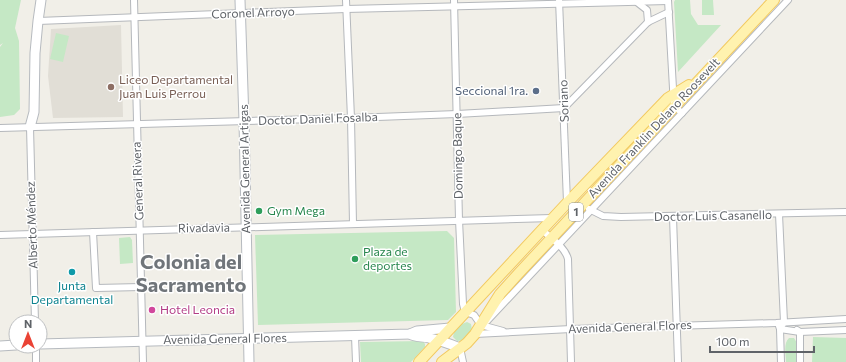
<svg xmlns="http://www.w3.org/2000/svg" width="846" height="362" font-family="Commissioner,sans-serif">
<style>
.education{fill:#e1ded6}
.green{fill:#c5e8c5}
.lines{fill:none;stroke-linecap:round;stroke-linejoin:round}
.street-casing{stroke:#b5b8bc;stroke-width:8}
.secondary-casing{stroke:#b6babf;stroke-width:11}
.primary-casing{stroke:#f2c960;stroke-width:12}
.street{stroke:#fff;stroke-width:6}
.secondary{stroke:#fff;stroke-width:9}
.primary{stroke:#fff2af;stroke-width:10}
.education-dot{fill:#8d6e63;stroke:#fff;stroke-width:1.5}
.service-dot{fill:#5c6f8a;stroke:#fff;stroke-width:1.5}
.leisure-dot{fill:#2e9e5b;stroke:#fff;stroke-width:1.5}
.culture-dot{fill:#0f9aa8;stroke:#fff;stroke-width:1.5}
.hotel-dot{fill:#d1479c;stroke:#fff;stroke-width:1.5}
.labels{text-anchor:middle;stroke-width:3;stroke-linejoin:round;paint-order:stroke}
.shield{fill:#fff;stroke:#8f9295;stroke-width:1}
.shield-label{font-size:11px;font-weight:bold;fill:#5f6368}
.street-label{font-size:12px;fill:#5f6368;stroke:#fff}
.education-label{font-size:12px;fill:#785e54;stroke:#fff;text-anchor:start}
.service-label{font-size:12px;fill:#4e5e75;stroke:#fff;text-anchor:end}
.leisure-label{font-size:12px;fill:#27864d;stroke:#fff;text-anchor:start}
.culture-label{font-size:12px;fill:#0d838f;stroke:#fff}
.hotel-label{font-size:12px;fill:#b23c85;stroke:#fff;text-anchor:start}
.town-label{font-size:20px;font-weight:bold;fill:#70757a;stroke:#fff}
</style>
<rect width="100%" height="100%" fill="#f1efe8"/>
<polygon class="education" points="121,25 123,117 53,118 48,76 51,29"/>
<g class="green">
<polygon points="0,0 21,0 15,28 19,41 20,109 14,115 0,117 0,47 3,43 0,45"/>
<polygon points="675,0 690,0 691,14 698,25 721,25 678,72 674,2"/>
<polygon points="702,0 713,0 714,15 702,15"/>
<polygon points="56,33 69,36 63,62 50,59"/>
<polygon points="447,231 454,238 456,312 448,320 258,325 255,235"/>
<polygon points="130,237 132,240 133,263 120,264 119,238"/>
<path d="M467,322l4,2 1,6c-4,6 -7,11 -15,11l-4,-4c1,-8 7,-13 14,-15z"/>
<polygon points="813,337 846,338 846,362 812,362"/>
<path d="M789,338h5l3,5v19h-11c0,-7 -3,-19 3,-24z"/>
<polygon points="423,341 425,344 425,347 411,362 361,362 360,342"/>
</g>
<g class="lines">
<g class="street-casing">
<g id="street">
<polyline points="134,0 143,362"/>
<polyline points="346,0 351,118 353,224"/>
<polyline points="454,0 459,220 463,304 465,312 474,315 481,325 503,331"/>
<polyline points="559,0 567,202"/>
<polyline points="668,0 674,106 682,113"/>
<polyline points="638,3 647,10 648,22"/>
<polyline points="38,21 346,9 668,1"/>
<polyline points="30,127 35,322"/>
<polyline points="0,128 351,118 457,114 564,108 648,22 669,12"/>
<polyline points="589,209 603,216 621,217 846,212"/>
<polyline points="779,214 784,322 780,329 781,362"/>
<polyline points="673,217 678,362"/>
<path d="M542,230c9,8 23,17 26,29l3,103"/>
<polyline points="93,232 96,288 141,287"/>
<polyline points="0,235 552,218"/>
<polyline points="487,321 788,0"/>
<polyline points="779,326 780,329 800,332 846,330"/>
<polyline points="797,330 800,332 800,362"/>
<polyline points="475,334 571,329 776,323 846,319"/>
<polyline points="355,336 356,362"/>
<polyline points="36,346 36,362"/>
<polyline points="460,348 463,362"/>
</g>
</g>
<g class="secondary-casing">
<g id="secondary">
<polyline points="240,0 244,121 249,362"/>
<polyline points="30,127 34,112 35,53 38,21 41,0"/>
<path d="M410,334c6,4 12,2 19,4 11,2 21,6 31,10"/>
<polyline points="40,344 410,334 417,331 450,328"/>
<polyline points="0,346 16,345"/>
</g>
</g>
<g class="primary-casing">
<g id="primary">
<polyline points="419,362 567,203 668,98 689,85"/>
<polyline points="442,362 467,343 475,334 500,294 518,274 774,0"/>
</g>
</g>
<use href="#street" class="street"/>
<use href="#secondary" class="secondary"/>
<use href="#primary" class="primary"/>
</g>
<circle class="education-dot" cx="111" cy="87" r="4"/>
<circle class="service-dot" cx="536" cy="91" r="4"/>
<g class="leisure-dot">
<circle cx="259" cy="211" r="4"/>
<circle cx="355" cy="259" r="4"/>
</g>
<circle class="culture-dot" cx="72" cy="272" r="4"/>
<circle class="hotel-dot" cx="152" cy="310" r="4"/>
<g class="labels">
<rect class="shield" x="569" y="203" width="14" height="18" rx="3"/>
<g class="shield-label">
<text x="576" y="216">1</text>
</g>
<g class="street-label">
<text transform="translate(253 13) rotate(-2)" y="4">Coronel Arroyo</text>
<text transform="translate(564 101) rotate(-92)" y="4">Soriano</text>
<text transform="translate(318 119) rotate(-2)" y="4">Doctor Daniel Fosalba</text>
<text transform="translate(654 128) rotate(-47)" y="4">Avenida Franklin Delano Roosevelt</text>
<text transform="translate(458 156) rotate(-91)" y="4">Domingo Baque</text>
<text transform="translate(245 169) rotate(-91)" y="4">Avenida General Artigas</text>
<text transform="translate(138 181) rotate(-92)" y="4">General Rivera</text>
<text transform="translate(713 216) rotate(-1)" y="4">Doctor Luis Casanello</text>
<text transform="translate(32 225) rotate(-92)" y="4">Alberto Méndez</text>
<text transform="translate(204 228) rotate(-1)" y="4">Rivadavia</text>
<text transform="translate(630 327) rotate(-2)" y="4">Avenida General Flores</text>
<text transform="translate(225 339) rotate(-1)" y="4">Avenida General Flores</text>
</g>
<g class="education-label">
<text x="119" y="84">Liceo Departamental<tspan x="119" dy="14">Juan Luis Perrou</tspan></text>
</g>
<g class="service-label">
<text x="528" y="95">Seccional 1ra.</text>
</g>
<g class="leisure-label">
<text x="267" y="215">Gym Mega</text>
<text x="363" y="256">Plaza de<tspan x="363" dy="14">deportes</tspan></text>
</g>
<g class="culture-label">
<text x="72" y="290">Junta<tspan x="72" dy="14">Departamental</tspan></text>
</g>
<g class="hotel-label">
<text x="160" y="314">Hotel Leoncia</text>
</g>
<g class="town-label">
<text x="191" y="269">Colonia del<tspan x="191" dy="23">Sacramento</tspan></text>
</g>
</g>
<g transform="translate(28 334)"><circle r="19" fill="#ffffff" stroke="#bfc1c3"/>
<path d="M0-3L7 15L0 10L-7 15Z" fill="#ea4335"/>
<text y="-6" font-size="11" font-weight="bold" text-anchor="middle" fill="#5f6368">N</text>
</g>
<path d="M710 346v6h104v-6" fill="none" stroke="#5f6368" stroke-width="2"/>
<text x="716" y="346" font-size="12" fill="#5f6368" stroke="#ffffff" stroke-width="3" paint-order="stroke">100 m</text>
</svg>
